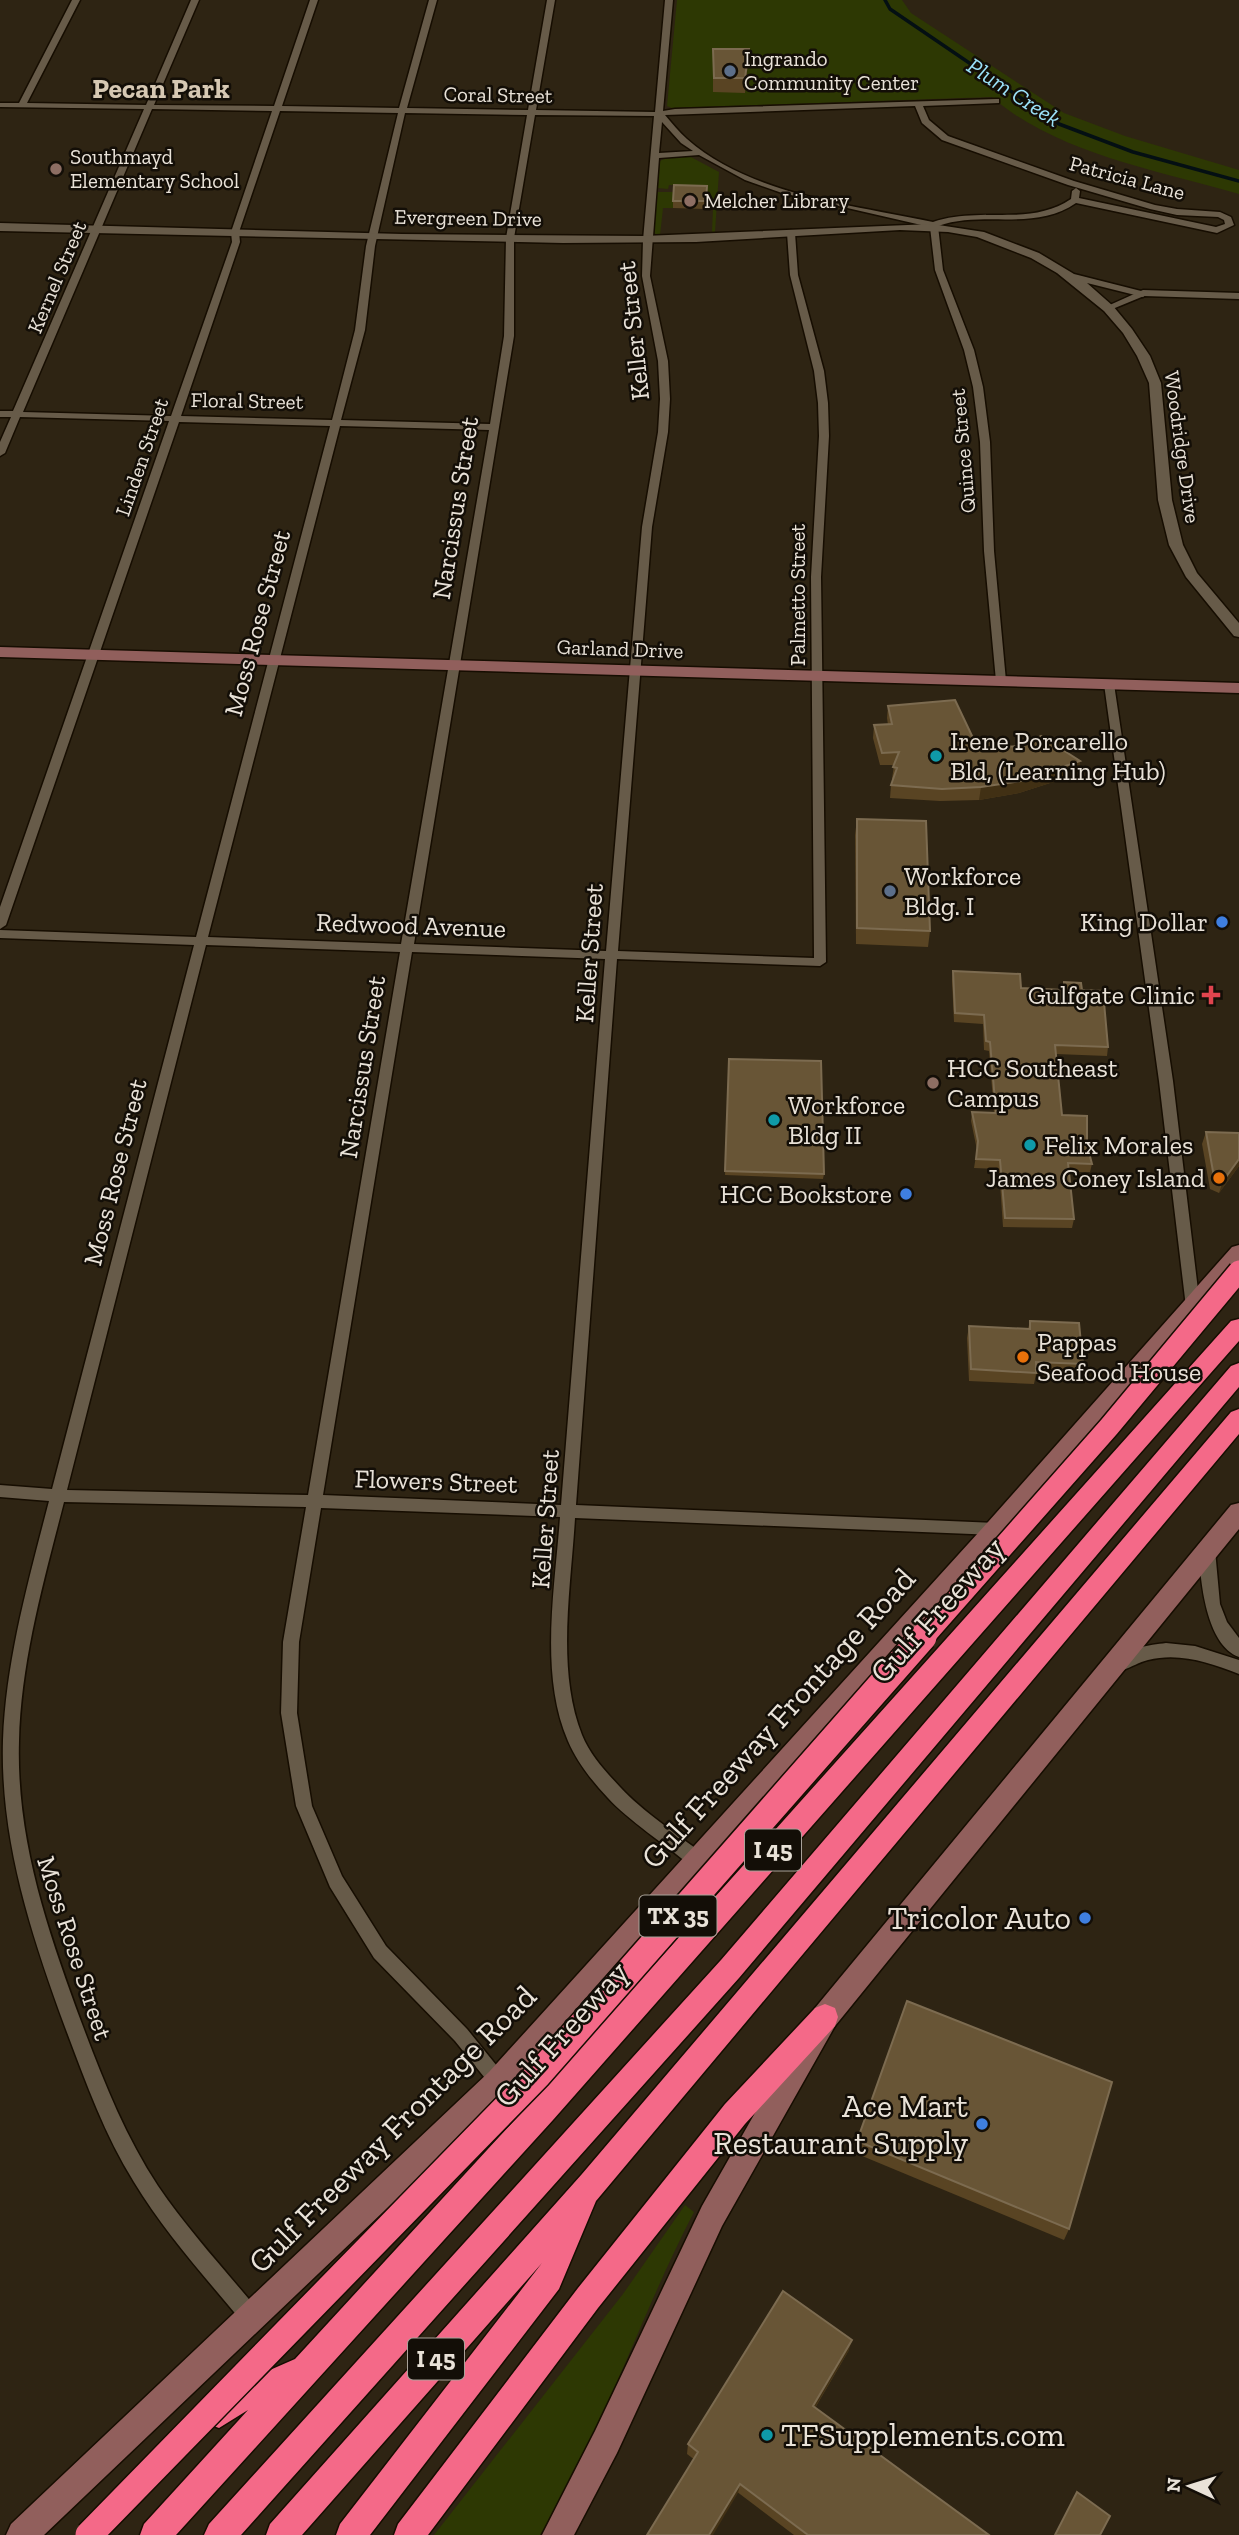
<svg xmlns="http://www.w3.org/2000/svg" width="1239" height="2535" font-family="'Zilla Slab',serif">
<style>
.green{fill:#2d3803}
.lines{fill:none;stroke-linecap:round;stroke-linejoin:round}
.stream{stroke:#040f13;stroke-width:3.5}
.minor-casing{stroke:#160d01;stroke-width:3}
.tertiary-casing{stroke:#160d01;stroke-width:3}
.secondary-casing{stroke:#160d01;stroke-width:3}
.motorway-casing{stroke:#160d01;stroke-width:3}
.minor{fill:#675b49;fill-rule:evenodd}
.tertiary{fill:#675b49;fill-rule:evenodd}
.secondary{fill:#915f5c;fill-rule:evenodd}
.motorway{fill:#f46988;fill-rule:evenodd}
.motorway-bridge-far1-casing{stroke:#160d01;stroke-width:24;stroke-linecap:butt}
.motorway-bridge-casing{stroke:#160d01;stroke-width:30;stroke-linecap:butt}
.motorway-bridge-far1{stroke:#f46988;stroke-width:21}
.motorway-bridge{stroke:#f46988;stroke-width:27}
.wall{fill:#594423}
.shaded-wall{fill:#413014}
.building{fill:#685536;stroke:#7c6b50;stroke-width:2}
.service-dot{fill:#5c6f8a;stroke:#130e07;stroke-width:2.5}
.education-dot{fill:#8d6e63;stroke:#130e07;stroke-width:2.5}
.culture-dot{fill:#0f9aa8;stroke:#130e07;stroke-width:2.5}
.shop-dot{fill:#3f7fe0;stroke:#130e07;stroke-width:2.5}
.health-dot{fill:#e0444e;stroke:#130e07;stroke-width:2.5}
.food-dot{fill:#e8710a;stroke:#130e07;stroke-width:2.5}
.labels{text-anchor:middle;stroke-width:5;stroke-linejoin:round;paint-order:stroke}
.far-poi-label{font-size:21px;fill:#e9e2d8;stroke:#130e07;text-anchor:start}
.far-street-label{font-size:21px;fill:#e9e2d8;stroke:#130e07}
.far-water-label{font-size:23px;font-style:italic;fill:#9be1f8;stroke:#130e07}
.shield{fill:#130e07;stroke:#a9a299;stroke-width:2}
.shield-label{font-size:24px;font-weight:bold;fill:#e9e2d8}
.street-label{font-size:26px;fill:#e9e2d8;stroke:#130e07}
.poi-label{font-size:26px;fill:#e9e2d8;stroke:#130e07;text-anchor:start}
.far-district-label{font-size:28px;font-weight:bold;fill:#d6c8b3;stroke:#130e07}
.near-street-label{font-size:32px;fill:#e9e2d8;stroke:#130e07}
.near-poi-label{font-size:32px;fill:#e9e2d8;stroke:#130e07;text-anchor:end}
</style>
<rect width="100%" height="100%" fill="#2e2413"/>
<g class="green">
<path d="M677,0h225l9,13 153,100 61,23 114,34v24c-79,-23 -184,-41 -247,-97l-320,11 -5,-2z"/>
<polygon points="670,156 689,156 719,172 715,232 712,232 713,209 706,209 707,193 690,185 669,185 668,189 658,188 660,161"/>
<polygon points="657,192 674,192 673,208 663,208 660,235 653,233"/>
<path d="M685,2205l9,7c-55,106 -91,221 -154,323h-106l189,-241z"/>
</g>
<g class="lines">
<polyline class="stream" points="885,0 890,9 1059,124 1133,152 1239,181"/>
<g class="minor-casing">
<g id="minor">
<path d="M72,0h8l-53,103 119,2 45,-105h8l-45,105 120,1 36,-106h8l-36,106 117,2 30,-108h8l-30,108 121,2 19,-110h8l-19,110 119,2 10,-112h8l-10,111 12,-2 321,-10h3v4l-76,3 6,14 19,16 126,45 81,24 22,4 43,3 11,5 3,8 -17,8 -141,-30c-42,29 -92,7 -138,23l5,44 31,80 9,37 7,55 4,109 12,130 -5,3 -5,-3 -12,-130 -4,-109 -7,-55 -9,-37 -29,-80 -5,-43 -148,-34 -37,-13 -46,-25 -40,3 -9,118 18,85 2,38 -2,33 -16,95 -34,424 196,7 -3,-381 8,-141 -1,-33 -4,-32 -24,-96 -3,-42 4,-3 4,3 3,42 26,96 4,32 1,33 -8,141 5,385 -6,4 -203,-7 -41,546 420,18 5,1 3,5 -3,5 -5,1 -421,-17c-4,69 -19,152 7,217 8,20 24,37 38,52 22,24 57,47 83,67l3,6 -3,6 -6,2 -6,-2c-25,-21 -63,-46 -83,-68 -16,-17 -31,-36 -40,-57 -29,-67 -13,-153 -8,-224l-239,-9 -22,134 -2,71 15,93 30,70 44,70 81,83 38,47 3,6 -3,6 -6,3 -6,-3 -38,-47 -81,-83 -44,-71 -34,-81 -15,-93 2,-71 23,-135 -242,-5c-20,78 -43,158 -45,239 -3,99 29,191 63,283 21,56 43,112 76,162 30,44 66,83 100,124l3,7 -3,7 -7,3 -7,-3c-38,-46 -79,-91 -110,-142 -30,-48 -49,-102 -69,-155 -34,-93 -65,-187 -62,-287 3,-81 26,-161 46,-239l-49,-4v-12l52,4 142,-544 -194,-7v-8l196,7 134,-511 -151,-4 -173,503 -6,4v-22l169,-486 -149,-4 -15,36 -5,3v-14l11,-25h-11v-6h13l131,-302 -144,-2v-4h19zM915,106l7,17 20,17 126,45 82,24 27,6 41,2 6,3 1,4 -9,3 -137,-29 1,-7 -4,-3 -4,3 -1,8c-41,28 -92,7 -138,23 -79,-17 -183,-27 -246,-83 -8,-7 -15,-16 -22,-24zM152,109l120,2 -41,121 1,10 -61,174 -148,-4zM280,111l118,2 -32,133 -11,84 -23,90 -151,-4 59,-174 -1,-10zM405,113l122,2 -21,123 -2,98 -14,88 -149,-4 24,-90 10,-84zM535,115l119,1 -11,124 -1,36 16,85 2,38 -2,33 -16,95 -36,424 -192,-7 100,-608v-98zM662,122l19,21 12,8 -34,2zM340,426l149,4 -88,514 -193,-7zM206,945l194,7 -92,543 -241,-5zM412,952l193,7 -44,546 -238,-10z"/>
<polygon points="1143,290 1239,293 1239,299 1144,296 1110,310 1103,308"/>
<polygon points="1109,681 1114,684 1173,1081 1200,1307 1198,1311 1188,1311 1186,1307 1159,1081 1104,684"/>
<path d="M1207,1544l5,1 3,5 5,54 7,18 12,16v19c-33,-12 -39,-77 -40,-107l3,-5z"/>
<path d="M1166,1643l29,3 44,14v14c-29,-11 -59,-22 -91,-14 -9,2 -16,7 -25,10l-6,-2 -2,-5c9,-15 35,-18 51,-20z"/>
</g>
</g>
<g class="tertiary-casing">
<polygon id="tertiary" points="0,223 402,234 644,236 932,224 984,232 1039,253 1074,274 1149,293 1143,297 1087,283 1113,306 1132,329 1150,356 1161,383 1172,500 1183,545 1197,573 1239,623 1239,637 1234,636 1186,577 1169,545 1158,500 1149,383 1137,356 1123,333 1104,311 1057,273 1031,258 977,237 948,232 900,230 696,242 563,243 0,231"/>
</g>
<g class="secondary-casing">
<g id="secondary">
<polygon points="0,647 1239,683 1239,693 0,657"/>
<polygon points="1239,1245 1239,1267 1004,1536 509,2092 44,2535 6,2535 11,2524 489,2072 988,1522 1232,1247"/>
<polygon points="1239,1503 1239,1529 835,2026 722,2226 617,2453 574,2535 542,2535 595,2431 702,2206 815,2008 1231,1505"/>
</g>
</g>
<g class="motorway-casing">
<g id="motorway">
<polygon points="1239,1319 1239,1341 553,2120 176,2535 140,2535 144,2524 248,2410 219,2428 208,2424 204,2413 208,2402 222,2391 295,2359 533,2100 1231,1321"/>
<polygon points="1239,1363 1239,1387 739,1978 241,2535 204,2535 209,2524 721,1960 1231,1366"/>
<polygon points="1239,1409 1239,1434 596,2201 559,2289 370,2535 336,2535 340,2524 542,2263 302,2535 266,2535 270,2524 582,2174 1231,1412"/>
<polygon points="825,2004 835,2008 838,2017 835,2026 745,2124 598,2308 428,2535 394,2535 398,2524 578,2288 725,2104 815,2008"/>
</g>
</g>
<use href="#minor" class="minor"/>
<use href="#tertiary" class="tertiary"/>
<use href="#secondary" class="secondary"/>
<use href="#motorway" class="motorway"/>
<g class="motorway-bridge-far1-casing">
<polyline id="motorway-bridge-far1" points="922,1639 1109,1427 1239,1271"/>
</g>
<g class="motorway-bridge-casing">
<polyline id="motorway-bridge" points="89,2535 537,2076 923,1637"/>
</g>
<use href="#motorway-bridge-far1" class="motorway-bridge-far1"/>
<use href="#motorway-bridge" class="motorway-bridge"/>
</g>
<g class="wall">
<polygon points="713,49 749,49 745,93 713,92"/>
<polygon points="707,186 706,209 673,208 673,201"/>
<polygon points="888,706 1001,747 1080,761 1078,774 1019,793 979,800 940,801 890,798 891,785 893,779 892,779 894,765 880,765 873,738 874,725 888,725 887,718"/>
<polygon points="857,819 930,931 928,947 856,944 855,835"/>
<polygon points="953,971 1021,988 1062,990 1064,982 1082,990 1108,1047 1107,1056 1056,1054 1062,1115 1087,1145 1092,1164 1090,1172 1069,1172 1074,1219 1072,1228 1003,1227 999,1169 974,1168 977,1150 971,1121 972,1112 994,1113 989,1051 984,1050 983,1024 954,1022 952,980"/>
<polygon points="729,1059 824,1174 823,1179 725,1175"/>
<polygon points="1206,1132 1239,1133 1239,1166 1219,1193 1210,1189 1202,1144"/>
<polygon points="1030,1321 1083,1364 1080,1376 1036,1374 1034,1384 969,1381 967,1338 969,1326 1028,1329"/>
<polygon points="857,2141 1069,2229 1064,2240 855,2153"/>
<polygon points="849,2350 815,2408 989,2535 794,2535 687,2454 688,2444"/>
</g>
<g class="shaded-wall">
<polygon points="749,49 748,63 745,93 745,78"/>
<polygon points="1080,761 1078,774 1019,793 979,800 981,787"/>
<polygon points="1239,1159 1239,1166 1219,1193 1223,1181"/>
<polygon points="852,2340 849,2350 810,2416 813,2406"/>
<polygon points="740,2484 738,2493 713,2535 709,2535"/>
</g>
<g class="building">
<polygon points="713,49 749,49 745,78 714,78"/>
<polygon points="674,185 707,186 706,201 673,201"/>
<polygon points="955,700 973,738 988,740 1001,747 1023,746 1041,736 1080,761 1021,781 981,787 942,789 891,785 897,768 893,767 899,752 882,753 874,725 892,724 888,706"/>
<polygon points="857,819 926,821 930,931 857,928"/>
<polygon points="953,971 1020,974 1021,988 1064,990 1064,982 1081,983 1082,990 1103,991 1108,1047 1055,1045 1062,1115 1087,1116 1087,1145 1092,1164 1068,1163 1074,1219 1005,1218 1000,1160 976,1159 978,1141 972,1112 996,1113 990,1042 986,1041 984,1015 955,1013"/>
<polygon points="729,1059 821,1061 824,1174 725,1171"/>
<polygon points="1206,1132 1239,1133 1239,1159 1223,1181 1214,1177"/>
<polygon points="1030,1321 1079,1323 1083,1364 1036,1362 1036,1373 971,1369 969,1326 1030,1329"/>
<polygon points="907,2001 1112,2082 1069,2229 857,2141"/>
<polygon points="783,2291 852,2340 813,2406 989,2535 808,2535 740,2484 709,2535 647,2535 698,2452 688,2444"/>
<polygon points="1077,2492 1110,2516 1100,2535 1055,2535"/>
</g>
<g class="service-dot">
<circle cx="730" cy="71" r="7"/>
<circle cx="890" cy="891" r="7"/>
</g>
<g class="education-dot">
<circle cx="56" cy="169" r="7"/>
<circle cx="690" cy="201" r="7"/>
<circle cx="933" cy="1083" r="7"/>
</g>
<g class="culture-dot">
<circle cx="936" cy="756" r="7"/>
<circle cx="774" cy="1120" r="7"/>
<circle cx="1030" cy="1145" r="7"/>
<circle cx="767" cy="2435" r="7"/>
</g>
<g class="shop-dot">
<circle cx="1222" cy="922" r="7"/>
<circle cx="906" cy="1194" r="7"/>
<circle cx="1085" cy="1918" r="7"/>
<circle cx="982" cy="2124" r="7"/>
</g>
<path class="health-dot" d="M1207.5 984.5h7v7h7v7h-7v7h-7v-7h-7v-7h7z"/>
<g class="food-dot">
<circle cx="1219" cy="1178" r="7"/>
<circle cx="1023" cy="1357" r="7"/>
</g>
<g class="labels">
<g class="far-poi-label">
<text x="744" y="66">Ingrando<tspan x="744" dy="24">Community Center</tspan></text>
<text x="70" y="164">Southmayd<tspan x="70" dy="24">Elementary School</tspan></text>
<text x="704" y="208">Melcher Library</text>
</g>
<g class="far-street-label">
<text transform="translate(498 95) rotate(1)" y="7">Coral Street</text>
<text transform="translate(1127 178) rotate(15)" y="7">Patricia Lane</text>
<text transform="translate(468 218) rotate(1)" y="7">Evergreen Drive</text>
<text transform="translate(57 277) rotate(-67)" y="7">Kernel Street</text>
<text transform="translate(247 401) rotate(1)" y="7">Floral Street</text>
<text transform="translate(1182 447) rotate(82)" y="7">Woodridge Drive</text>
<text transform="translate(963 451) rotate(-95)" y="7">Quince Street</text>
<text transform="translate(142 457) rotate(-71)" y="7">Linden Street</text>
<text transform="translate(798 595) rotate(-90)" y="7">Palmetto Street</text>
<text transform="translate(620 649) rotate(2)" y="7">Garland Drive</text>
</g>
<g class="far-water-label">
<text transform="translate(1014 92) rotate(33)" y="8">Plum Creek</text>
</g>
<g class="shield">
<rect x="745" y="1829.5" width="56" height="41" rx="5"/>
<rect x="639.5" y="1895.5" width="77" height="41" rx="5"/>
<rect x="408" y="2338.5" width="56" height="41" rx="5"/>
</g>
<g class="shield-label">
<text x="773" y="1858">I 45</text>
<text x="678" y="1924">TX 35</text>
<text x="436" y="2367">I 45</text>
</g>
<g class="street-label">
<text transform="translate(633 331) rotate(-96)" y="9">Keller Street</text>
<text transform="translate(455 508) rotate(-81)" y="9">Narcissus Street</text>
<text transform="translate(257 623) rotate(-75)" y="9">Moss Rose Street</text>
<text transform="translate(411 925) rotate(2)" y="9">Redwood Avenue</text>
<text transform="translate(589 953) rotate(-86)" y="9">Keller Street</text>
<text transform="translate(362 1067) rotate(-81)" y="9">Narcissus Street</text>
<text transform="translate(115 1172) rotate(-76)" y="9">Moss Rose Street</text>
<text transform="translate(436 1481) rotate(2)" y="9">Flowers Street</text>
<text transform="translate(545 1519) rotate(-86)" y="9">Keller Street</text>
<text transform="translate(75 1948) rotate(72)" y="9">Moss Rose Street</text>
</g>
<g class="poi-label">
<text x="950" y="750">Irene Porcarello<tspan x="950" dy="30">Bld, (Learning Hub)</tspan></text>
<text x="904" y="885">Workforce<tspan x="904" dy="30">Bldg. I</tspan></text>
<text x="1208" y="931" text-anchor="end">King Dollar</text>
<text x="1195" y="1004" text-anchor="end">Gulfgate Clinic</text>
<text x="947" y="1077">HCC Southeast<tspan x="947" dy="30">Campus</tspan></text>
<text x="788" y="1114">Workforce<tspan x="788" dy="30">Bldg II</tspan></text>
<text x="1044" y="1154">Felix Morales</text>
<text x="1205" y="1187" text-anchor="end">James Coney Island</text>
<text x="892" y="1203" text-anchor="end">HCC Bookstore</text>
<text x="1037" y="1351">Pappas<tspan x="1037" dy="30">Seafood House</tspan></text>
</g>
<g class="far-district-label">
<text x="161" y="98">Pecan Park</text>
</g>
<g class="near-street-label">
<text transform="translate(937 1610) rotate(-48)" y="11">Gulf Freeway</text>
<text transform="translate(778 1718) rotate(-48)" y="11">Gulf Freeway Frontage Road</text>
<text transform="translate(561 2034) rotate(-48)" y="11">Gulf Freeway</text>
<text transform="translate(392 2129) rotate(-45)" y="11">Gulf Freeway Frontage Road</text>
</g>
<g class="near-poi-label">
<text x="1071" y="1929">Tricolor Auto</text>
<text x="968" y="2117">Ace Mart<tspan x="968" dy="37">Restaurant Supply</tspan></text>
<text x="781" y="2446" text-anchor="start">TFSupplements.com</text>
</g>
</g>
<g transform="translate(1190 2486) rotate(274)" stroke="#130e07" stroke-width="5" paint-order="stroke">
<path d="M0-5L12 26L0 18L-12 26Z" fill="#e9e2d8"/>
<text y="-10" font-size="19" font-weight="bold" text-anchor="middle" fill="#e9e2d8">N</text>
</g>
</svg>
